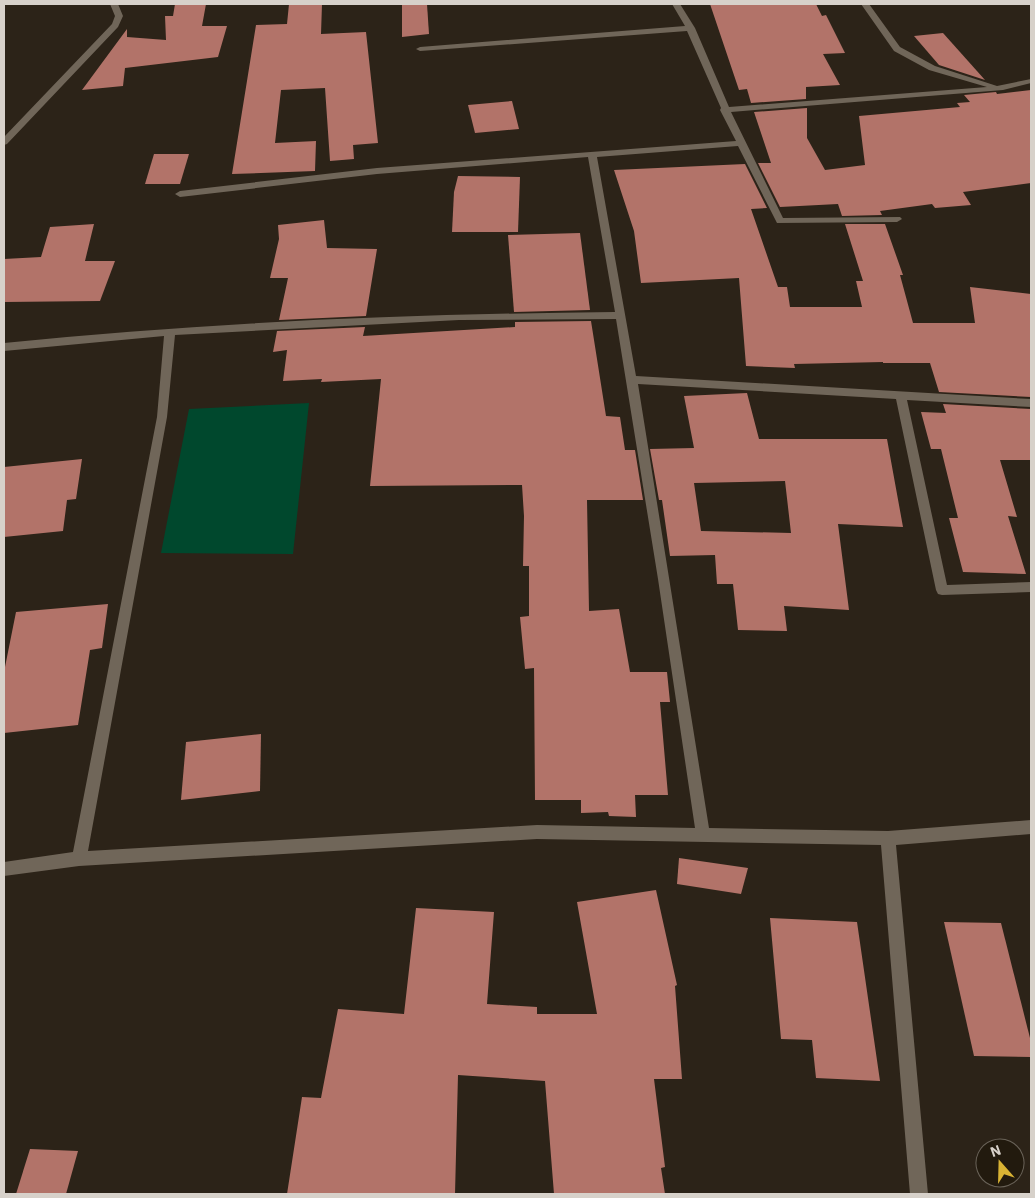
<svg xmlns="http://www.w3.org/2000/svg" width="1035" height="1198" font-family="'IBM Plex Sans',sans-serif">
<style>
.green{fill:#00482d}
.building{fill:#b27369;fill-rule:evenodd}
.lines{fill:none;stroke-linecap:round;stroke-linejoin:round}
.minor{fill:#706659;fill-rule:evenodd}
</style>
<rect width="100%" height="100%" fill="#2c2318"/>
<polygon class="green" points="309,403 293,554 161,553 189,409"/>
<g class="building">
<polygon points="175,4 206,4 202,26 227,26 218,57 125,68 123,86 82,90 127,29 127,37 166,40 165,16 173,16"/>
<polygon points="289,4 322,4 321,34 366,32 378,143 353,145 354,159 330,161 325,88 281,90 275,143 316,141 315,171 232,174 256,25 287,24"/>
<polygon points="402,4 427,4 429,34 402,37"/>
<polygon points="710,4 816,4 822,16 826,15 845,53 823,54 840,85 806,87 806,99 751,103 747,89 739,90"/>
<polygon points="943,33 985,80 939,65 914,36"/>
<polygon points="1031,90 1031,183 963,192 971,205 935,208 932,204 880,211 882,215 842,216 838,204 780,207 758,163 771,163 754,112 807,108 807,138 825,170 865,165 859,116 960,107 957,103 970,102 964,95 996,92 997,94"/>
<polygon points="512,101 519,129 475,133 468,105"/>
<polygon points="154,154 189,154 180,184 145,184"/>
<polygon points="745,164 767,208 751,209 778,287 787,287 790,307 862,307 856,281 863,281 845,224 885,224 903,275 900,275 913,323 975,323 970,287 1031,294 1031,397 939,392 930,363 883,363 883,362 794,364 795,368 746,366 739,278 641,283 634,231 614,170"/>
<polygon points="458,176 520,177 518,232 452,232 454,192"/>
<polygon points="324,220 327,248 377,249 366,316 279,320 288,278 270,278 279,239 278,225"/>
<polygon points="94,224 85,261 115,261 100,301 4,302 4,259 41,257 50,227"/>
<polygon points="580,233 590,310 514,312 508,235"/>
<polygon points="591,321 606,416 620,417 625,450 635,450 643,500 587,500 589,611 619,609 630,672 667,672 670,702 660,702 668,795 635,795 636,817 609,816 608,812 581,813 581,800 535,800 534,668 525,669 520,617 529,616 529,566 523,566 524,516 522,485 370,486 381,379 321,382 322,379 283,381 287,350 273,352 277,331 365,327 363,336 515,327 515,322"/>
<path d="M747,393l12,46h128l16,88 -65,-3 11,86 -65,-4 3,25 -49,-1 -5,-46h-16l-2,-29 -45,1 -8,-56h-3l-9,-51 44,-1 -10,-52zM785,481l6,52 -90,-2 -7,-48z"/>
<polygon points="943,404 1031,409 1031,460 1000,460 1017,517 1008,516 1026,574 963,572 949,518 958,518 941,449 931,449 921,412 946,413"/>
<polygon points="82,459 76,499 67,500 63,531 4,537 4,467"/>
<polygon points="108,604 102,648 90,650 78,725 4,733 4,672 16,612"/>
<polygon points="261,734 260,791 181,800 186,742"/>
<polygon points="679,858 748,868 741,894 677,884"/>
<polygon points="656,890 677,985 675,986 682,1079 654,1079 665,1167 661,1168 665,1194 554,1194 545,1081 458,1075 455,1194 287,1194 302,1097 321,1098 338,1009 404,1014 416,908 494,912 487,1004 537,1007 537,1014 597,1014 577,902"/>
<polygon points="770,918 857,922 880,1081 816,1078 812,1040 781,1039"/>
<polygon points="944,922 1001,923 1031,1042 1031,1057 974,1056"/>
<polygon points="30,1149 78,1151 66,1194 16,1194"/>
</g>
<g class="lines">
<g class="minor">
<polygon points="110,4 118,4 123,16 118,27 7,144 4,145 4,137 112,24 115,16"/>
<path d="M672,4h8l15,24 34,79 258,-20 -58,-17 -35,-19 -33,-47h8l31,43 35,19 62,20 34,-7v4l-28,7 -272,22 52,106 117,-1 2,2 -5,3 -120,1 -39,-77 -141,11 39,219 395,23v8l-124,-7 40,185 84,-3v10l-89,3 -4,-1 -2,-4 -40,-191 -258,-15 71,444 179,3 143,-11v14l-135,11 32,349h-18l-29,-349 -344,-6 -458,27 -75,10v-14l69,-10 84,-435 7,-81 -160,15v-8c203,-21 407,-29 611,-31l-27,-155 -211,17 -197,23 -5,-3 5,-3 197,-23 359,-27 -16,-31 1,-2 -34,-77 -267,20 -4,-2 4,-2 265,-21zM616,319l42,260 37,249 -158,-3 -449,26 79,-434 8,-82 284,-15z"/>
</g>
</g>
<rect width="1035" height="1198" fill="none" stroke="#d7d1ca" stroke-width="10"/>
<g transform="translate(1000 1163) rotate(340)"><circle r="24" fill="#221a0e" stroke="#6a6359"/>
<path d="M0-4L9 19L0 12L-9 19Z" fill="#d9b334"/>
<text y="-8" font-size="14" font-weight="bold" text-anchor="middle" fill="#d7d1ca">N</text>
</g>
</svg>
